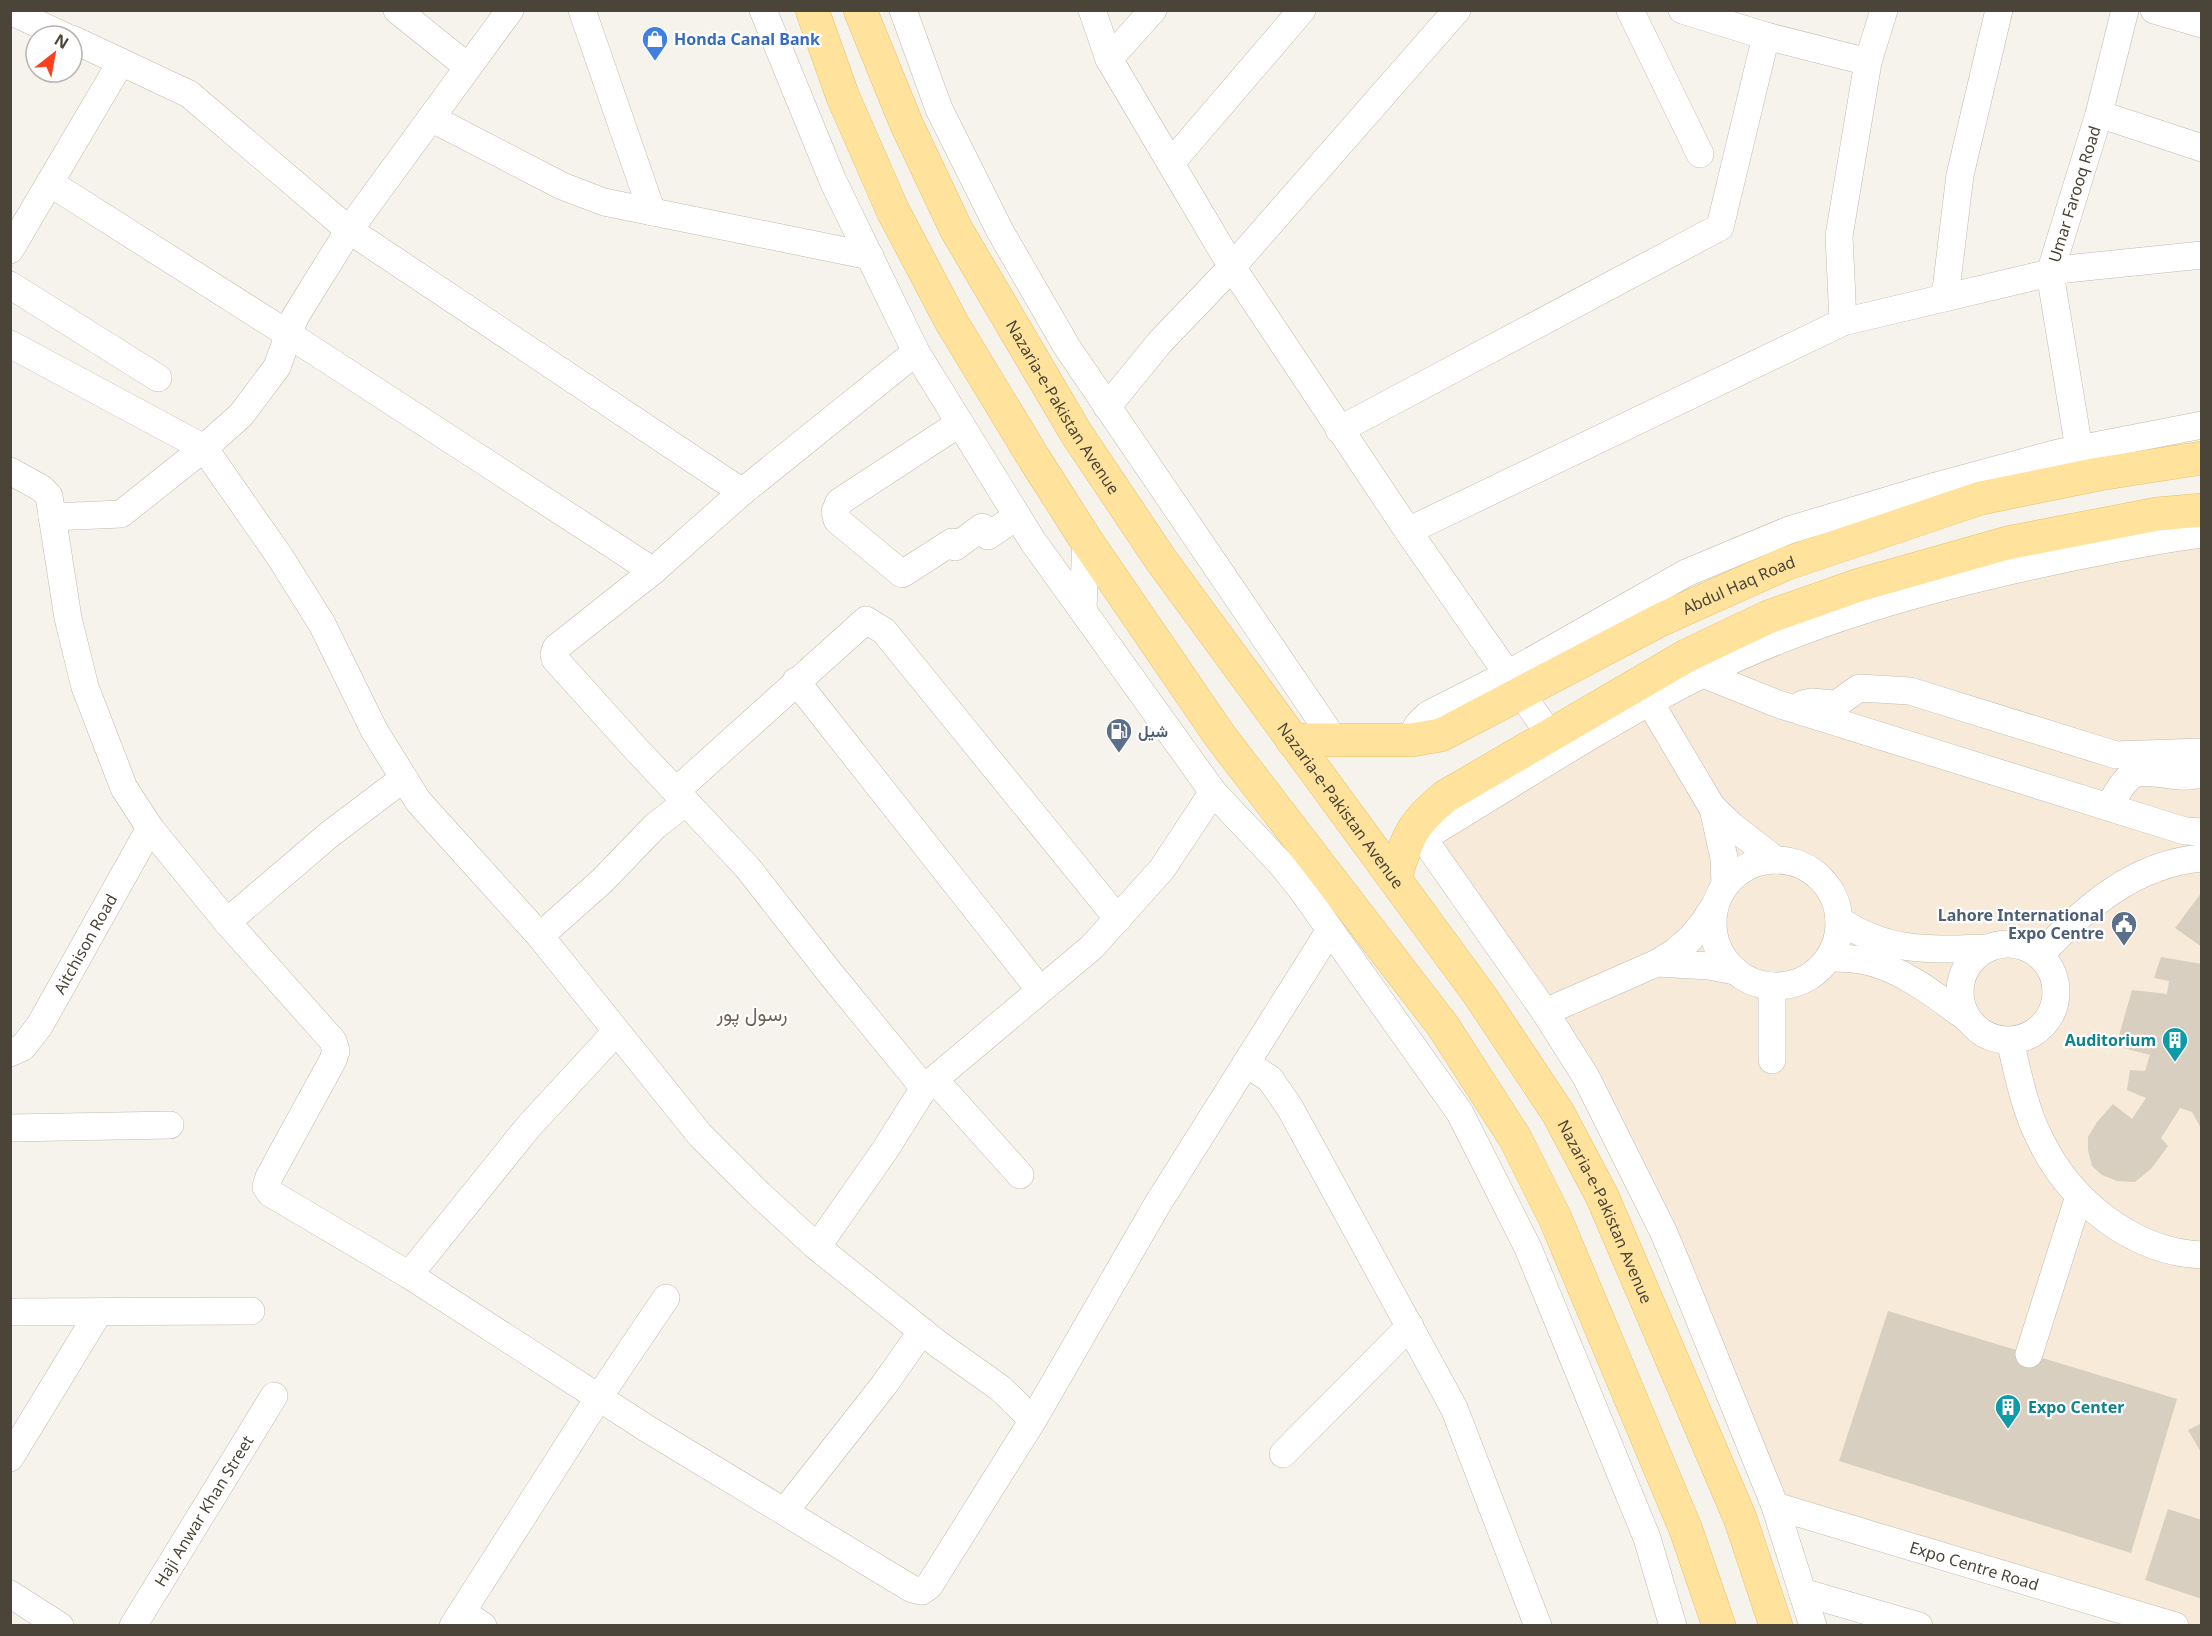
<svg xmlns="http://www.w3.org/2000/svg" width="2212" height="1636" font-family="'Noto Sans',Vazirmatn,sans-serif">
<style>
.commercial{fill:#f7ead8}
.building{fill:#d8cfc1}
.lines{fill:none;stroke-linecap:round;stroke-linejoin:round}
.minor-casing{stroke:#c2bbae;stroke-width:28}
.major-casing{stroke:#e6c16a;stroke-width:34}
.minor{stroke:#fff;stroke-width:27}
.major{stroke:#ffe39c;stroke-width:33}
.labels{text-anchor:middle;stroke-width:4.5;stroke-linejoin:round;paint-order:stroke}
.shop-label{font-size:16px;font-weight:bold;fill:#366cbe;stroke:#fff;text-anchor:start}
.street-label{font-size:16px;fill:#4b4439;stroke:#fff}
.service-label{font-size:16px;font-weight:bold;fill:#4e5e75;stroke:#fff;text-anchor:start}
.culture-label{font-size:16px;font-weight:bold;fill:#0d838f;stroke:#fff;text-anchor:end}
.quarter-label{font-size:20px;fill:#6e6250;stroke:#fff}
</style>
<rect width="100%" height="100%" fill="#f6f3ec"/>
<polygon class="commercial" points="2201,512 2201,1625 2174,1625 1775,1506 1586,1077 1412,829 1688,655"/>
<g class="building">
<polygon points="2202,892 2202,947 2175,928"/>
<polygon points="2161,957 2202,964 2202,1130 2192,1112 2180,1108 2161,1138 2168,1146 2151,1169 2135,1182 2117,1181 2102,1175 2092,1166 2088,1150 2088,1137 2097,1122 2113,1104 2132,1119 2146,1098 2127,1090 2130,1070 2145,1071 2150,1055 2116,1046 2132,990 2167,994 2169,981 2154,978"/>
<polygon points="1888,1311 2177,1399 2131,1553 1839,1461"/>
<polygon points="2202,1423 2202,1454 2188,1430"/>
<polygon points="2168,1509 2202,1520 2202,1599 2145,1580"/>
</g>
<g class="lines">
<g class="minor-casing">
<g id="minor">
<polyline points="397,10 468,67"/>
<polyline points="582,10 652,212"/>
<polyline points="763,10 833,181 916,352 1032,540 1213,792 1282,865 1302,890 1460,1113 1528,1248 1647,1538 1673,1626"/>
<polyline points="903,10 939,109 1000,231 1067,347 1335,741"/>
<polyline points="1092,10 1109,59 1232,267 1408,531 1550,735"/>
<polyline points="1630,10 1700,154"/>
<polyline points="1682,10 1766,36 1868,62"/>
<polyline points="2154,10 2202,24"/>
<polyline points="10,11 64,36"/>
<polyline points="72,39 189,94 349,230 431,118 562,186 604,202 870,256"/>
<polyline points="1109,59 1153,10"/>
<polyline points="2099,114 2202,148"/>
<polyline points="431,118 510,10"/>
<polyline points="1171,163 1302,10"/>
<polyline points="50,183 288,334 653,571"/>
<polyline points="10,250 121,62"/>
<polyline points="10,285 158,378"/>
<polyline points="1945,298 1960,175 1999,10"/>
<polyline points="1843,322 1839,236 1868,62 1884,10"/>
<polyline points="10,344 204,448 280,557 322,624 374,730 418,801 540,936 700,1135 759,1194 817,1247 938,1344 1000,1388 1033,1420"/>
<polyline points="916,352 742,492 653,571 556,648 554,654 555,659 636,749 747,867 830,973 924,1088 1092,947 1162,869 1213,792"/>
<polyline points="1107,407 1160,342 1232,267 1457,10"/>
<polyline points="960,423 839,502 835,512 837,520 902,574 952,542 955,547 982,527 988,536 1017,516"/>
<polyline points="1339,430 1720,227 1766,36"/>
<path id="s1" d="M2079,449l-29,-176 49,-159 26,-104"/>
<polyline points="10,471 41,488 49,496 68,618 85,687 124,788 150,828 227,922 333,1041 336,1051 333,1060 269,1177 266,1187 270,1193 409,1275 646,1428 912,1589 922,1591 929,1586 1033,1420 1157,1205 1330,930"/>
<polyline points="52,517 121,514 204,448 241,415 277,367 295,317 349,230 742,492"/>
<polyline points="1408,531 1843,322 2066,269 2202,255"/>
<polyline points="1083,609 1086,540"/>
<polyline points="1696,665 1703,674 1778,704 2185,831 2202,832"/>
<polyline points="796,681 1040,990"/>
<polyline points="1641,687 1712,807 1732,826 1776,860"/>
<polyline points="1803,704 1812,702 1832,704 1838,703 1859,688 1910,691 2116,755 2202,752"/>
<path d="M1412,740c2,-12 7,-18 17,-26l79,-40 178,-101 103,-43 147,-44 122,-33 144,-28"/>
<polyline points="676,791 866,620 884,631 1118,919"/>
<path d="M2109,806c6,-9 13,-24 22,-30 17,-11 54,8 71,-4"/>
<polyline points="1713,808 1724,858 1725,884"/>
<polyline points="1412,829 1423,838 1545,1012 1586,1077 1663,1231 1679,1269 1775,1506 1813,1626"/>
<path d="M1423,838c92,-55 182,-115 278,-163 110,-55 229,-87 349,-113 50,-10 100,-22 152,-28"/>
<circle cx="1776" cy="923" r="63"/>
<path d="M1839,920c49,33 91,30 148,28"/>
<polyline points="227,922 330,834 404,778"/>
<polyline points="540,936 602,881 655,826 686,802"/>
<circle cx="2008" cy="992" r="48"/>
<path d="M2040,955c45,-47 93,-91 162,-97"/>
<path d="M1829,958c12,0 25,0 37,3 39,9 71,36 102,58"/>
<polyline points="1657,963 1709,966 1735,971"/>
<polyline points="1772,986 1772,1060"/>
<polyline points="1545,1012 1657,963 1675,952 1691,938 1704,922 1715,905"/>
<path d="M2010,1041c8,32 14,66 29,96 29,62 92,115 163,118"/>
<path id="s2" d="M10,1053l13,-6 17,-22 110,-197"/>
<polyline points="1246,1063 1270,1079 1290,1108 1454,1408 1538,1626"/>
<polyline points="935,1080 1020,1175"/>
<polyline points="10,1128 170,1125"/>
<polyline points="817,1247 885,1150 924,1088"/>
<polyline points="409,1275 529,1126 616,1032"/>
<polyline points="10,1312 251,1311"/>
<polyline points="2029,1354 2079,1196"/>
<polyline points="1283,1454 1410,1326"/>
<polyline points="10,1458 99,1312"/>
<path id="s3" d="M1775,1506l400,120"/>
<polyline points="785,1511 884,1385 922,1331"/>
<polyline points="1802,1592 1919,1626"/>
<polyline points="10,1594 60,1626"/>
<polyline points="462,1612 483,1626"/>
<path id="s4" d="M133,1626l141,-230"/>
<polyline points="453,1626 599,1397 666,1298"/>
</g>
</g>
<g class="major-casing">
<g id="major">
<polyline points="812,10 843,97 893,211 952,323 1035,460 1086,540 1220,736 1443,1026 1515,1138 1555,1218 1686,1530 1719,1626"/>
<path id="s5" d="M860,10l46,113 50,106 120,204 85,127 320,437 77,116 44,83 138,322 36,108"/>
<path id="s6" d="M1292,740h120l29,-5 219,-115 125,-56 196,-66 118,-24 103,-16"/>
<path d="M1395,878c13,-42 16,-54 51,-82l242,-141 80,-38 91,-32 148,-42 150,-29 45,-4"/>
</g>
</g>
<use href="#minor" class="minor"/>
<use href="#major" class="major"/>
</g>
<defs>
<g id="shop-pin" transform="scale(1.35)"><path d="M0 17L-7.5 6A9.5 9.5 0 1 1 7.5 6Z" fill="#3f7fe0" stroke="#fff"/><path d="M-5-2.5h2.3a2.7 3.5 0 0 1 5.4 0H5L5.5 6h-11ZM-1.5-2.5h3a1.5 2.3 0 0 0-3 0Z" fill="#fff"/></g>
<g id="fuel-pin" transform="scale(1.35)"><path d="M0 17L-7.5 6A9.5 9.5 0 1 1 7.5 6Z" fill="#5c6f8a" stroke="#fff"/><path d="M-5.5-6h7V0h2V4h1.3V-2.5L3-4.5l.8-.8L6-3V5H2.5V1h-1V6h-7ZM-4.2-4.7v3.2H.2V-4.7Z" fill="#fff"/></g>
<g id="civic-pin" transform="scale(1.35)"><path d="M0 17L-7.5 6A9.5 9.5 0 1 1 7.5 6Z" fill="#5c6f8a" stroke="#fff"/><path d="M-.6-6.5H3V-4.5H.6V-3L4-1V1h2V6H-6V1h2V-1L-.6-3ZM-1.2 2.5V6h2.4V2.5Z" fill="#fff"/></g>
<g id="building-pin" transform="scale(1.35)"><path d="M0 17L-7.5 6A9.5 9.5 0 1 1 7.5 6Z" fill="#0f9aa8" stroke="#fff"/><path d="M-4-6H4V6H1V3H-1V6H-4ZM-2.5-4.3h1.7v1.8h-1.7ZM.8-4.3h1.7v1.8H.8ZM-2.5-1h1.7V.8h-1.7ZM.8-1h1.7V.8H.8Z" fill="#fff"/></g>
</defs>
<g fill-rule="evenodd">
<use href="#shop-pin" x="655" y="39"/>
<use href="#fuel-pin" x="1119" y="731"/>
<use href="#civic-pin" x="2124" y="924"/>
<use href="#building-pin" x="2175" y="1040"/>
<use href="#building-pin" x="2008" y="1407"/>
</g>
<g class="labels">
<g class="shop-label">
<text x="674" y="45">Honda Canal Bank</text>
</g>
<g class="street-label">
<text dy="6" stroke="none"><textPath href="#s1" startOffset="261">Umar Farooq Road</textPath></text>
<text dy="6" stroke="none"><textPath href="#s5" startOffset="447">Nazaria-e-Pakistan Avenue</textPath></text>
<text dy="6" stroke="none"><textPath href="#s6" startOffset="483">Abdul Haq Road</textPath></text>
<text dy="6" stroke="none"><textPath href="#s5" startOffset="933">Nazaria-e-Pakistan Avenue</textPath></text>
<text dy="6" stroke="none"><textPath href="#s2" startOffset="135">Aitchison Road</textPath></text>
<text dy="6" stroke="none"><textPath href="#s5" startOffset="1419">Nazaria-e-Pakistan Avenue</textPath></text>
<text dy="6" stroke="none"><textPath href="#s4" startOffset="135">Haji Anwar Khan Street</textPath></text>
<text dy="6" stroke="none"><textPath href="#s3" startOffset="208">Expo Centre Road</textPath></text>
</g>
<g class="service-label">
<text x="1138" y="737">شیل</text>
<text x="2104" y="921" text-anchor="end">Lahore International<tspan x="2104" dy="18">Expo Centre</tspan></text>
</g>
<g class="culture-label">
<text x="2156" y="1046">Auditorium</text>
<text x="2028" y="1413" text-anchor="start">Expo Center</text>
</g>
<g class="quarter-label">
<text x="752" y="1021">رسول پور</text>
</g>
</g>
<rect width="2212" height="1636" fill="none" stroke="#4b4439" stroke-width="24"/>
<g transform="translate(54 54) rotate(31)"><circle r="28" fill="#ffffff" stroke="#b7b4b0" stroke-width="1.5"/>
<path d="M0-4.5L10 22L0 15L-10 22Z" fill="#fc3f1d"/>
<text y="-9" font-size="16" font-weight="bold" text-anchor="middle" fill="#4b4439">N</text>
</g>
</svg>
